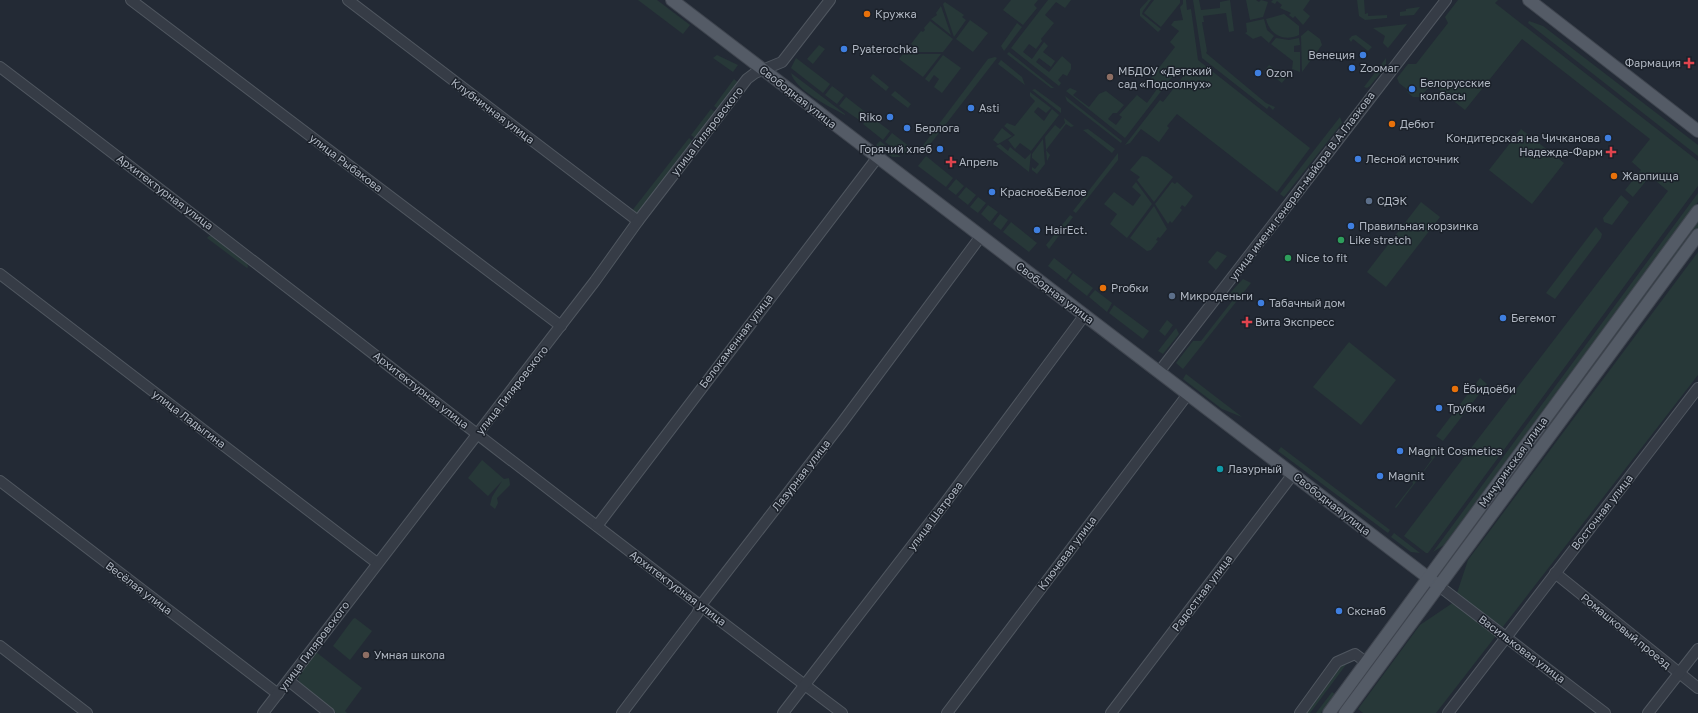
<svg xmlns="http://www.w3.org/2000/svg" width="1698" height="713" font-family="'Golos Text',sans-serif">
<style>
.green{fill:#273838}
.lines{fill:none;stroke-linecap:round;stroke-linejoin:round}
.minor-casing{stroke:#505760;stroke-width:12}
.major-casing{stroke:#3f454f;stroke-width:14}
.minor{stroke:#363c46;stroke-width:10}
.major{stroke:#545b66;stroke-width:12}
.food-dot{fill:#e8710a;stroke:#1b212a;stroke-width:1.5}
.shop-dot{fill:#3f7fe0;stroke:#1b212a;stroke-width:1.5}
.health-dot{fill:#e0444e;stroke:#1b212a;stroke-width:1.5}
.education-dot{fill:#8d6e63;stroke:#1b212a;stroke-width:1.5}
.service-dot{fill:#5c6f8a;stroke:#1b212a;stroke-width:1.5}
.leisure-dot{fill:#2e9e5b;stroke:#1b212a;stroke-width:1.5}
.culture-dot{fill:#0f9aa8;stroke:#1b212a;stroke-width:1.5}
.labels{text-anchor:middle;stroke-width:3;stroke-linejoin:round;paint-order:stroke}
.poi-label{font-size:11px;fill:#b0b7c2;stroke:#1b212a;text-anchor:start}
.street-label{font-size:11px;fill:#b0b7c2;stroke:#1b212a}
</style>
<rect width="100%" height="100%" fill="#232a35"/>
<g class="green">
<polygon points="638,0 657,0 690,25 683,34"/>
<polygon points="1011,0 1038,0 1034,5 1037,8 1023,25 1003,10"/>
<polygon points="1048,0 1071,0 1065,8 1056,2 1045,15 1054,23 1041,39 1042,41 1036,49 1029,44 1023,52 1032,59 1044,42 1048,46 1043,52 1055,61 1051,67 1039,58 1036,62 1049,72 1062,56 1071,64 1071,69 1067,76 1063,74 1058,80 1061,83 1059,86 1011,48"/>
<polygon points="1148,0 1151,0 1143,11 1142,14 1161,29 1158,32 1140,16 1140,9"/>
<polygon points="1154,0 1180,0 1180,3 1161,27 1144,13"/>
<polygon points="1183,0 1186,0 1187,10 1191,9 1198,60 1310,148 1277,192 1177,114 1167,126 1169,128 1159,142 1141,129 1130,143 1125,145 1160,100 1163,102 1185,74 1179,68 1125,138 1066,91 1070,88 1077,91 1073,95 1089,107 1099,94 1106,91 1124,105 1117,113 1113,113 1108,119 1116,125 1122,117 1119,115 1137,95 1147,103 1157,89 1148,82 1175,47 1170,42 1179,31 1171,25 1174,21 1183,20 1180,7 1183,4"/>
<polygon points="1193,0 1199,0 1201,10 1220,8 1220,2 1230,0 1234,31 1229,32 1226,13 1203,16 1204,22 1202,22 1207,51 1206,53 1266,103 1275,107 1273,110 1269,106 1267,109 1202,58"/>
<polygon points="1246,0 1256,0 1259,2 1261,0 1268,2 1263,17 1250,20"/>
<polygon points="1273,0 1310,0 1303,10 1310,16 1303,25 1295,16 1293,18 1289,15 1291,13 1280,8 1282,5 1277,1 1275,4 1271,2"/>
<polygon points="1357,0 1364,0 1365,14 1368,13 1368,16 1387,15 1387,18 1365,20 1359,16"/>
<polygon points="1458,0 1498,0 1495,3 1698,161 1698,186 1428,553 1426,553 1404,536 1464,457 1458,453 1461,448 1468,452 1668,191 1650,176 1633,197 1625,190 1641,170 1632,162 1630,164 1650,139 1522,39 1465,110 1432,84 1420,97 1413,97 1407,92 1408,90 1399,83 1397,78 1408,64 1416,64 1448,23 1445,17"/>
<polygon points="945,2 964,15 962,17 966,20 954,37 943,4"/>
<polygon points="941,6 951,35 931,19 937,15 936,13"/>
<polygon points="1420,7 1414,15 1400,16 1400,12 1406,11 1406,9"/>
<path d="M1284,14l15,12v9c-15,7 -29,0 -33,-16z"/>
<polygon points="1264,19 1267,30 1274,36 1269,43 1261,36 1253,39 1245,33 1247,32 1246,23"/>
<polygon points="970,20 988,33 973,52 956,39"/>
<polygon points="930,21 953,39 943,52 905,52 909,47 911,48 913,45 911,44 921,31 923,32 925,30 924,28"/>
<polygon points="1529,21 1543,26 1698,145 1698,156 1528,23"/>
<polygon points="1017,23 1022,27 1004,51 1001,46"/>
<polygon points="1407,24 1388,48 1383,43 1385,36 1373,28"/>
<polygon points="1308,30 1320,39 1322,45 1302,72 1301,36"/>
<polygon points="1356,35 1372,47 1368,51 1353,39 1351,42 1349,39 1352,36"/>
<polygon points="1276,38 1289,40 1299,38 1300,45 1294,46 1294,52 1300,52 1300,72 1292,69 1293,61 1271,44"/>
<polygon points="819,45 825,49 813,64 807,59"/>
<polygon points="1009,52 1054,88 1051,88 1007,54"/>
<polygon points="903,54 941,54 923,77 899,59"/>
<polygon points="717,55 738,65 733,72 713,58"/>
<polygon points="943,55 961,68 942,93 934,87 939,79 934,75 929,82 925,79"/>
<polygon points="995,57 997,58 925,151 921,148 985,63 988,59"/>
<polygon points="796,58 830,84 823,93 791,68"/>
<polygon points="1386,58 1386,66 1370,86 1367,88 1364,87"/>
<polygon points="1001,60 1022,77 1025,85 998,64"/>
<polygon points="1269,65 1286,78 1282,83 1265,70"/>
<path d="M791,73l54,41v1c-15,-8 -50,-25 -54,-42z"/>
<polygon points="873,74 889,87 886,91 870,78"/>
<polygon points="734,79 741,85 721,111 714,106"/>
<polygon points="832,86 844,95 837,104 825,95"/>
<polygon points="1035,89 1061,108 1061,113 1032,90"/>
<polygon points="895,91 911,104 908,108 891,95"/>
<polygon points="1030,92 1051,108 1046,113 1038,107 1034,112 1044,121 1052,109 1059,115 1031,151 1020,143 1015,149 1008,140 1015,135 1004,126 1007,123 1015,126 1035,101 1030,96"/>
<polygon points="1065,96 1122,141 1121,143 1067,101"/>
<polygon points="846,97 868,114 862,122 839,106"/>
<polygon points="711,109 718,114 698,141 691,135"/>
<polygon points="870,116 890,131 883,140 863,124"/>
<polygon points="1340,117 1342,123 1284,197 1280,194"/>
<polygon points="1064,118 1074,126 1071,127 1066,124 1046,150 1050,155 1047,161 1045,137 1055,125 1060,129 1065,123"/>
<polygon points="1002,128 1012,136 998,144 993,140"/>
<polygon points="1088,129 1115,149 1112,153 1083,130"/>
<polygon points="1521,129 1564,163 1532,204 1489,170"/>
<polygon points="892,133 910,147 903,155 885,142"/>
<polygon points="689,138 695,143 640,213 631,212"/>
<polygon points="1043,139 1045,164 1037,174 1032,170 1032,167 1035,169 1039,164 1032,158 1032,154"/>
<polygon points="880,141 901,157 892,157 876,145"/>
<polygon points="1000,144 1008,151 1010,147 1025,159 1031,153 1029,172 996,146"/>
<polygon points="1118,153 1118,160 1076,213 1073,211"/>
<polygon points="926,156 953,178 946,187 918,166"/>
<polygon points="1142,156 1147,157 1173,177 1154,202 1137,180 1140,177 1130,170"/>
<polygon points="956,179 964,186 956,195 948,189"/>
<polygon points="1136,182 1152,204 1127,238 1110,224 1117,214 1104,204 1114,192 1133,206 1141,195 1132,187"/>
<polygon points="1172,182 1175,184 1177,182 1193,196 1185,207 1182,205 1180,208 1182,210 1172,223 1170,221 1168,224 1155,204"/>
<polygon points="966,187 976,195 968,205 958,197"/>
<polygon points="1698,193 1698,202 1444,545 1433,552"/>
<polygon points="1621,195 1629,202 1612,225 1604,222 1603,218"/>
<polygon points="978,197 986,203 978,213 970,207"/>
<polygon points="1421,202 1440,217 1386,287 1367,272"/>
<polygon points="988,205 998,212 990,222 981,214"/>
<polygon points="1154,206 1167,229 1160,238 1158,237 1156,240 1158,241 1151,250 1147,251 1130,238"/>
<polygon points="1000,214 1008,220 1001,230 993,224"/>
<polygon points="1070,215 1073,217 1049,249 1046,245"/>
<polygon points="1698,221 1698,228 1453,559 1450,560 1450,557"/>
<polygon points="1011,222 1037,243 1029,252 1003,232"/>
<polygon points="1596,227 1602,234 1601,238 1555,299 1546,293"/>
<polygon points="209,236 213,236 247,263 248,267 247,268 207,238"/>
<polygon points="1217,251 1227,256 1216,270 1208,262"/>
<polygon points="1698,252 1698,375 1436,713 1363,713 1358,709 1420,625 1454,602 1468,560"/>
<polygon points="1054,258 1072,272 1066,280 1048,266"/>
<polygon points="1073,273 1093,288 1087,296 1068,281"/>
<polygon points="1243,279 1251,283 1183,369 1176,363 1193,341 1201,341 1233,300 1230,293"/>
<polygon points="1095,290 1112,303 1107,312 1089,297"/>
<polygon points="1114,305 1149,331 1143,339 1109,313"/>
<polygon points="1167,320 1173,325 1165,336 1159,331"/>
<polygon points="1176,328 1179,334 1163,354 1158,351"/>
<polygon points="1349,342 1396,380 1361,425 1313,387"/>
<polygon points="1186,374 1242,417 1222,409 1183,379"/>
<polygon points="1480,378 1487,384 1443,441 1436,436"/>
<polygon points="1281,447 1390,530 1388,533 1278,451"/>
<polygon points="1432,450 1438,453 1396,508 1395,507 1413,484 1411,477 1415,472 1422,473 1432,459 1428,454"/>
<polygon points="482,460 504,479 509,478 510,485 497,498 498,503 495,509 490,505 492,497 502,481 488,496 468,478"/>
<polygon points="1394,533 1420,553 1411,552 1391,537"/>
<polygon points="355,618 372,631 350,660 333,646 353,619"/>
<polygon points="316,652 362,688 345,711 347,713 336,713 299,682 298,675"/>
<polygon points="1348,662 1310,713 1304,713 1342,664"/>
<polygon points="1332,692 1335,694 1321,713 1316,713"/>
</g>
<g class="lines">
<g class="minor-casing">
<g id="minor">
<polyline points="131,0 561,326"/>
<polyline points="348,0 638,221"/>
<path d="M0,67c282,214 559,433 842,646"/>
<polyline points="0,274 377,563"/>
<polyline points="1159,372 1446,0"/>
<polyline points="0,481 278,694"/>
<polyline points="597,526 877,158"/>
<polyline points="1555,573 1698,688"/>
<polyline points="1439,586 1605,713"/>
<polyline points="0,646 87,713"/>
<polyline points="289,681 329,713"/>
<polyline points="263,713 595,281 638,221 747,79 755,73 782,62 830,0"/>
<polyline points="622,713 697,614 701,605 841,424 981,236"/>
<polyline points="783,713 945,503 1084,316"/>
<polyline points="947,713 1188,394"/>
<polyline points="1111,713 1293,474"/>
<polyline points="1300,713 1337,662 1355,654 1367,663"/>
<polyline points="1448,713 1698,388"/>
<polyline points="1648,713 1698,649"/>
</g>
</g>
<g class="major-casing">
<g id="major">
<polyline points="672,0 1439,586"/>
<polyline points="1529,0 1698,131"/>
<polyline points="1329,713 1698,211"/>
<polyline points="1345,713 1698,235"/>
</g>
</g>
<use href="#minor" class="minor"/>
<use href="#major" class="major"/>
</g>
<g class="food-dot">
<circle cx="867" cy="14" r="4"/>
<circle cx="1392" cy="124" r="4"/>
<circle cx="1614" cy="176" r="4"/>
<circle cx="1103" cy="288" r="4"/>
<circle cx="1455" cy="389" r="4"/>
</g>
<g class="shop-dot">
<circle cx="844" cy="49" r="4"/>
<circle cx="1363" cy="55" r="4"/>
<circle cx="1352" cy="68" r="4"/>
<circle cx="1258" cy="73" r="4"/>
<circle cx="1412" cy="89" r="4"/>
<circle cx="971" cy="108" r="4"/>
<circle cx="890" cy="117" r="4"/>
<circle cx="907" cy="128" r="4"/>
<circle cx="1608" cy="138" r="4"/>
<circle cx="940" cy="149" r="4"/>
<circle cx="1358" cy="159" r="4"/>
<circle cx="992" cy="192" r="4"/>
<circle cx="1351" cy="226" r="4"/>
<circle cx="1037" cy="230" r="4"/>
<circle cx="1261" cy="303" r="4"/>
<circle cx="1503" cy="318" r="4"/>
<circle cx="1439" cy="408" r="4"/>
<circle cx="1400" cy="451" r="4"/>
<circle cx="1380" cy="476" r="4"/>
<circle cx="1339" cy="611" r="4"/>
</g>
<g class="health-dot">
<path d="M1687 57h4v4h4v4h-4v4h-4v-4h-4v-4h4z"/>
<path d="M1609 146h4v4h4v4h-4v4h-4v-4h-4v-4h4z"/>
<path d="M949 156h4v4h4v4h-4v4h-4v-4h-4v-4h4z"/>
<path d="M1245 316h4v4h4v4h-4v4h-4v-4h-4v-4h4z"/>
</g>
<g class="education-dot">
<circle cx="1110" cy="77" r="4"/>
<circle cx="366" cy="655" r="4"/>
</g>
<g class="service-dot">
<circle cx="1369" cy="201" r="4"/>
<circle cx="1172" cy="296" r="4"/>
</g>
<g class="leisure-dot">
<circle cx="1341" cy="240" r="4"/>
<circle cx="1288" cy="258" r="4"/>
</g>
<circle class="culture-dot" cx="1220" cy="469" r="4"/>
<g class="labels">
<g class="poi-label">
<text x="875" y="18">Кружка</text>
<text x="852" y="53">Pyaterochka</text>
<text x="1355" y="59" text-anchor="end">Венеция</text>
<text x="1681" y="67" text-anchor="end">Фармация</text>
<text x="1360" y="72">Zooмаг</text>
<text x="1118" y="75">МБДОУ «Детский<tspan x="1118" dy="13">сад «Подсолнух»</tspan></text>
<text x="1266" y="77">Ozon</text>
<text x="1420" y="87">Белорусские<tspan x="1420" dy="13">колбасы</tspan></text>
<text x="979" y="112">Asti</text>
<text x="882" y="121" text-anchor="end">Riko</text>
<text x="1400" y="128">Дебют</text>
<text x="915" y="132">Берлога</text>
<text x="1600" y="142" text-anchor="end">Кондитерская на Чичканова</text>
<text x="932" y="153" text-anchor="end">Горячий хлеб</text>
<text x="1603" y="156" text-anchor="end">Надежда-Фарм</text>
<text x="1366" y="163">Лесной источник</text>
<text x="959" y="166">Апрель</text>
<text x="1622" y="180">Жарпицца</text>
<text x="1000" y="196">Красное&amp;Белое</text>
<text x="1377" y="205">СДЭК</text>
<text x="1359" y="230">Правильная корзинка</text>
<text x="1045" y="234">HairEct.</text>
<text x="1349" y="244">Like stretch</text>
<text x="1296" y="262">Nice to fit</text>
<text x="1111" y="292">Proбки</text>
<text x="1180" y="300">Микроденьги</text>
<text x="1269" y="307">Табачный дом</text>
<text x="1511" y="322">Бегемот</text>
<text x="1255" y="326">Вита Экспресс</text>
<text x="1463" y="393">Ёбидоёби</text>
<text x="1447" y="412">Трубки</text>
<text x="1408" y="455">Magnit Cosmetics</text>
<text x="1228" y="473">Лазурный</text>
<text x="1388" y="480">Magnit</text>
<text x="1347" y="615">Скснаб</text>
<text x="374" y="659">Умная школа</text>
</g>
<g class="street-label">
<text transform="translate(798 97) rotate(38)" y="4">Свободная улица</text>
<text transform="translate(493 111) rotate(37)" y="4">Клубничная улица</text>
<text transform="translate(707 131) rotate(-52)" y="4">улица Гиляровского</text>
<text transform="translate(346 163) rotate(37)" y="4">улица Рыбакова</text>
<text transform="translate(1302 186) rotate(-53)" y="4">улица имени генерал-майора В.А.Глазкова</text>
<text transform="translate(165 192) rotate(37)" y="4">Архитектурная улица</text>
<text transform="translate(1055 293) rotate(37)" y="4">Свободная улица</text>
<text transform="translate(736 341) rotate(-53)" y="4">Белокаменная улица</text>
<text transform="translate(421 390) rotate(38)" y="4">Архитектурная улица</text>
<text transform="translate(512 390) rotate(-52)" y="4">улица Гиляровского</text>
<text transform="translate(189 419) rotate(37)" y="4">улица Ладыгина</text>
<text transform="translate(1513 462) rotate(-54)" y="4">Мичуринская улица</text>
<text transform="translate(801 475) rotate(-52)" y="4">Лазурная улица</text>
<text transform="translate(1332 504) rotate(38)" y="4">Свободная улица</text>
<text transform="translate(1602 512) rotate(-52)" y="4">Восточная улица</text>
<text transform="translate(935 516) rotate(-53)" y="4">улица Шатрова</text>
<text transform="translate(1067 553) rotate(-53)" y="4">Ключевая улица</text>
<text transform="translate(139 588) rotate(37)" y="4">Весёлая улица</text>
<text transform="translate(678 588) rotate(37)" y="4">Архитектурная улица</text>
<text transform="translate(1202 593) rotate(-53)" y="4">Радостная улица</text>
<text transform="translate(1626 631) rotate(39)" y="4">Ромашковый проезд</text>
<text transform="translate(314 646) rotate(-53)" y="4">улица Гиляровского</text>
<text transform="translate(1522 649) rotate(37)" y="4">Васильковая улица</text>
</g>
</g>
</svg>
